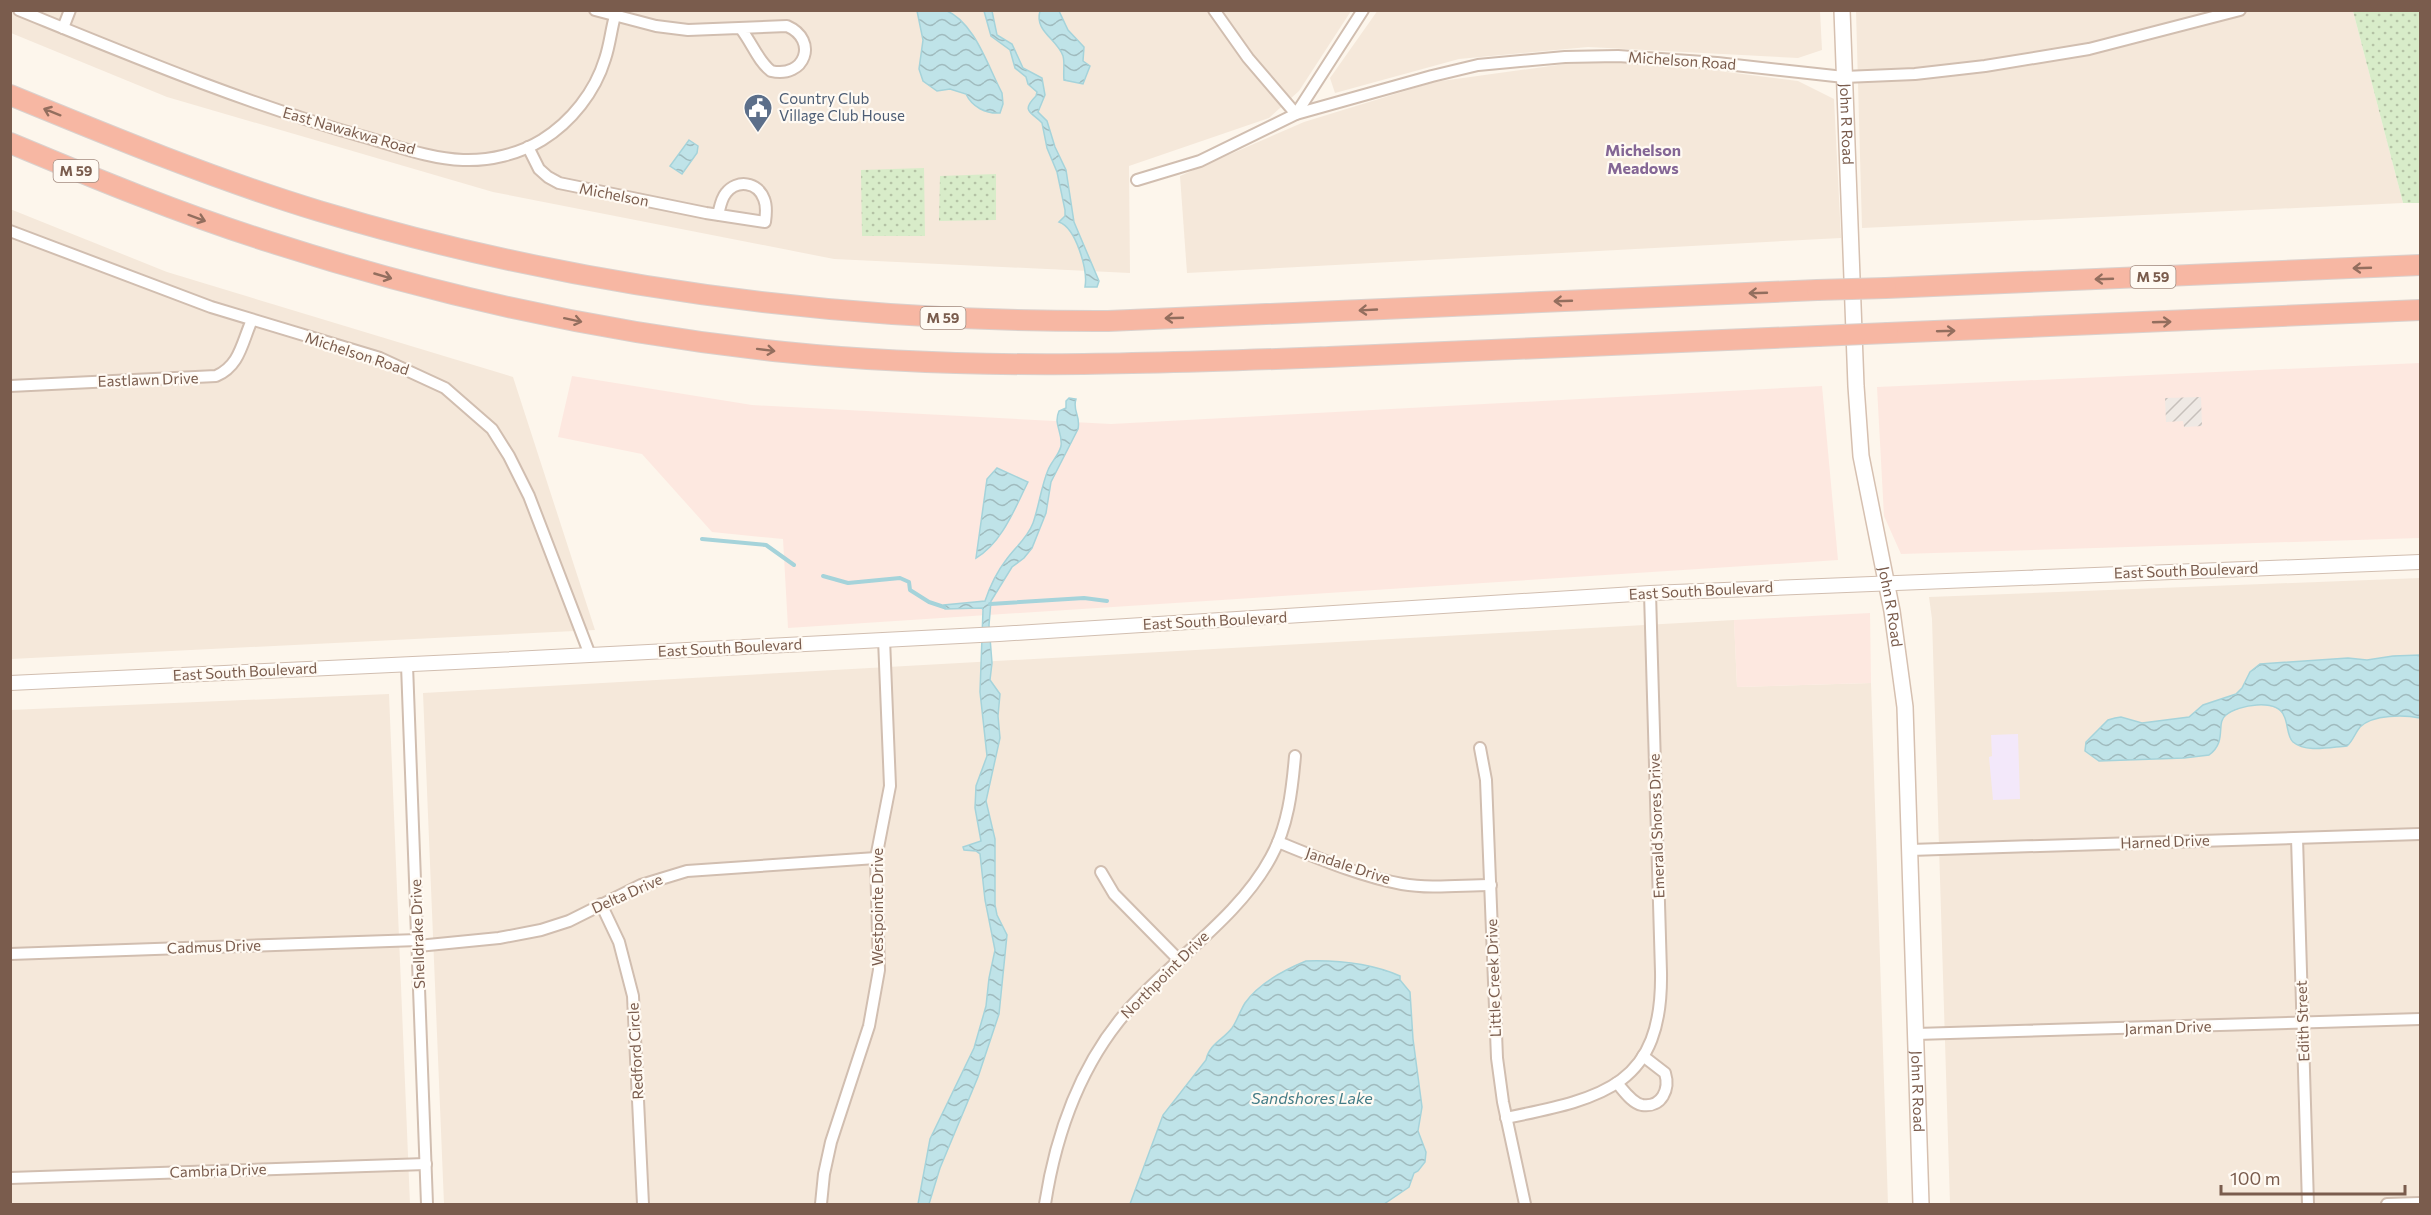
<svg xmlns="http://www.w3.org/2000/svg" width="2431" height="1215" font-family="Commissioner,sans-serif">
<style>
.residential{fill:#f5e8da}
.commercial{fill:#fde8e0}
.industrial{fill:url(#industrial-furrows)}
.education{fill:#f3e8fa}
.park{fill:url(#park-dots)}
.water{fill:url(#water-waves);stroke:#a5d3da;stroke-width:1.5}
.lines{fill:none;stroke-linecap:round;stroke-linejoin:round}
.stream{stroke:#a5d3da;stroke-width:4}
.minor-casing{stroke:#d1beb0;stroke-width:14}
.tertiary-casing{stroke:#d1beb0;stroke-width:16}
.secondary-casing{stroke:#d6c0b0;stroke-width:18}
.motorway-casing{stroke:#dad1cd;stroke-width:22}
.minor{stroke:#fff;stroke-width:10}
.tertiary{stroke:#fff;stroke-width:14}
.secondary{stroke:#fff;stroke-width:15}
.motorway{stroke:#f7b7a3;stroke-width:20}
.motorway-bridge-casing{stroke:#dad1cd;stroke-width:22;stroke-linecap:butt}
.motorway-bridge{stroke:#f7b7a3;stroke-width:20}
.oneway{stroke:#936e5e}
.labels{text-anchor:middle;stroke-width:4.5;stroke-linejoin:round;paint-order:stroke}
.shield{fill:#fffaf3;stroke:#a28b7f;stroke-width:1.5}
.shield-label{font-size:14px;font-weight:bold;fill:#7a5c4d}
.street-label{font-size:15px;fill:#7a5c4d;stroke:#fffaf3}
.service-label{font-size:15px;fill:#4e5e75;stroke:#fffaf3;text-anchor:start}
.neighbourhood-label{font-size:16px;font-weight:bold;fill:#846695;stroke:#fffaf3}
.water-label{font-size:16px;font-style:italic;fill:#437c86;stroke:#fffaf3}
</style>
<defs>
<pattern id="industrial-furrows" width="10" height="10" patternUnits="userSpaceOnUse" patternTransform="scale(1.5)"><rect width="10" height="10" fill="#efe9e4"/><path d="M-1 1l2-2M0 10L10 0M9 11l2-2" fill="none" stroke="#c7c0bb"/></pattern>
<pattern id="park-dots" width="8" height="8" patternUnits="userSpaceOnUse" patternTransform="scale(1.5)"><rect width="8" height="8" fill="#d8ecc9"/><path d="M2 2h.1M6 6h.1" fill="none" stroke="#b4c2a5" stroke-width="1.8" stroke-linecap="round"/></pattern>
<pattern id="water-waves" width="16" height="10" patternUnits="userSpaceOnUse" patternTransform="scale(1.5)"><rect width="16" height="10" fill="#bfe3e8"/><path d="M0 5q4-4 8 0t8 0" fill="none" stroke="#a0bbbe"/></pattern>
</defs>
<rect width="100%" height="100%" fill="#fdf6ec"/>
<g class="residential">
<polygon points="1378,10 1820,11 1822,50 1798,58 1588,47 1459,59 1335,93 1330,78"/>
<polygon points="10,11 1351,11 1299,91 1269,118 1129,166 1130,273 834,259 493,192 167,97 11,33"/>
<polygon points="1856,11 2353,11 2403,203 1862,228"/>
<polygon points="1604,61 1679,66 1798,81 1834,99 1841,238 1187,273 1180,176 1304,122 1434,82 1565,64"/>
<polygon points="10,209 167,272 513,377 595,630 11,659"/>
<polygon points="2420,578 2420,1204 1950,1204 1932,619 1929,597"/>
<polygon points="1734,620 1737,687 1871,683 1888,1204 444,1204 423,693"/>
<polygon points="389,694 410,1204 11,1204 10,710"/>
</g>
<g class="commercial">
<polygon points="2420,363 2420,538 1901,554 1884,516 1877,387"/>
<polygon points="572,376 752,405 1111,424 1822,386 1838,560 788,628 783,539 712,532 642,454 558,437"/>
<polygon points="1870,613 1871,683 1737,687 1734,620"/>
</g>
<polygon class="industrial" points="2201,397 2202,426 2184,427 2183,421 2166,422 2165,398"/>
<polygon class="education" points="2018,734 2020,799 1993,800 1989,757 1992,756 1991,735"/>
<g class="park">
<polygon points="2353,11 2420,11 2420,203 2403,203"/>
<polygon points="924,168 925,236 862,236 861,170"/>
<polygon points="996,174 996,220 939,221 940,176"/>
</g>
<g class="water">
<path d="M917,11c8,-1 21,-3 28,-1 30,12 43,57 57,83l1,11 -3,9c-14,1 -28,-6 -34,-19l-16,-5 -13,2 -14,-10 -4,-12 4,-29z"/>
<path d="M984,11h8l5,24 15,9 11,24 19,10 3,17 -7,17 9,9 8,26 11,23 8,52 25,59 -2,6h-12c3,-17 -9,-59 -26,-65l6,-6v-6l-8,-38 -10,-24 -5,-25c-10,-11 -22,-11 -6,-27l1,-4 -9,-8 -2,-7 -11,-9 -5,-18 -19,-14z"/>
<path d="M1040,11h19l9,19 16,17 -1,14 7,5 -7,18 -19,-4c-1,-7 1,-17 -1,-24 -6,-17 -29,-25 -23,-45z"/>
<polygon points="689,140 698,146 697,153 682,174 670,166"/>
<path d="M1069,398l7,1c-4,12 5,16 2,30l-27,53 -5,31 -14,35 -8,10 -12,9 -21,34 -2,24 3,38 -2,17 10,14 -2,22 2,22 -14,63 9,38v66l2,10 10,20 -8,79 -21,63 -38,91 -11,36h-11l12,-65 44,-91 12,-42 3,-28 6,-28 -10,-50 -5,-46 -4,-3 -12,-1 -1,-3 18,-6 -6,-33 1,-22 11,-30 -7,-64 3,-82 -1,-2 -37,1 -1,-4 41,-4c5,-15 11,-28 21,-41 9,-13 21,-21 27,-37 6,-17 8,-36 15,-53 3,-8 11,-15 13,-24 2,-14 -8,-21 -2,-35l7,-3v-7z"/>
<path d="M997,468l31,14c-13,26 -26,61 -52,76l11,-79z"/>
<path d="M2420,655v63c-15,-3 -47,-4 -60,9 -5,6 -7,14 -13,19 -16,1 -41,7 -54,-4 -6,-5 -5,-19 -9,-26 -7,-18 -46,-11 -58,-1 -11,8 2,26 -17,40l-25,3 -85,3 -14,-10 1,-9 22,-22 7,-2 6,-1 21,6 47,-6 14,-12 33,-11 6,-6 8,-16 10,-8 88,-6 19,2 26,-4z"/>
<path d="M1306,961c32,-1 64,2 94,15v4l10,12 3,47 9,68 -4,24 8,21 -1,10 -7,9 -4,2 -5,14 -25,17h-254l33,-89 43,-55c3,-16 17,-20 26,-32 5,-7 8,-17 13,-25 14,-20 39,-33 61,-42z"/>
</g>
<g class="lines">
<g class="stream">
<polyline points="702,539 766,545 794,565"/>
<polyline points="823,576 848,583 900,578 909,582 910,590 929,602 944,607"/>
<polyline points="990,604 1084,598 1107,601"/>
</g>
<g class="minor-casing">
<g id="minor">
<path d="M19,10c113,46 225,93 342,126 33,9 68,23 102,24 27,1 56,-6 79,-20 29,-18 53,-48 63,-81 5,-15 6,-29 10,-43"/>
<path d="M595,10l61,16 32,4 99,-4c32,14 18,53 -16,45 -13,-10 -19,-28 -30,-42"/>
<polyline points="1214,10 1248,58 1296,114 1363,10"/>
<polyline points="63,28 70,10"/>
<path d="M528,147l11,22 9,8 11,6 147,30 59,9c1,-7 2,-16 -1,-23 -6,-17 -27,-20 -38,-6 -5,6 -6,14 -8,22"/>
<polyline points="1137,180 1200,161 1296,114 1432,76 1478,65 1565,57 1618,56 1717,63 1844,77 1915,74 1985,66 2089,49 2240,10"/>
<polyline points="10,231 211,307 380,358 445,388 492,429 509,456 529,496 590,655"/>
<path d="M10,386l206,-10c24,-10 26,-34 36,-56"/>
<polyline points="407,665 427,1204"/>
<polyline points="1480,748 1486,780 1497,1058 1503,1102 1525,1204"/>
<polyline points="2297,838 2308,1204"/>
<path d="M1278,842c40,16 81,34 124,42 29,5 60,1 89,1"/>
<polyline points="1910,850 2420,834"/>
<polyline points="1101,872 1114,894 1178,959"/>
<polyline points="601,904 619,942 633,996 643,1204"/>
<polyline points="418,946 499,938 541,930 569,921 641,885 687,871 876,858"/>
<polyline points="10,954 418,940"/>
<polyline points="1916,1034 2420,1019"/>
<path d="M1617,1083c7,8 15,20 25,22 20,3 28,-16 23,-32l-22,-17"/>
<path d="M1506,1118c96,-20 157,-31 155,-146l-11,-379"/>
<polyline points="10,1178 426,1164"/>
<polyline points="821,1204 824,1174 831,1142 869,1026 879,970 876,858 890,786 884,639"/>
<path d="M1045,1204c11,-71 35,-139 83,-194 45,-51 111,-93 143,-153 17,-31 21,-66 24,-101"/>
<polyline points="2387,1204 2420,1203"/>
</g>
</g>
<g class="tertiary-casing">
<polyline id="tertiary" points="10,683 455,662 999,634 1650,593 2420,562"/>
</g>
<g class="secondary-casing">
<g id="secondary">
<path id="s1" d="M1842,10l14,376 5,70 31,155 13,96 16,497"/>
</g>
</g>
<g class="motorway-casing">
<g id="motorway">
<path d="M10,95c102,42 204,84 309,116 256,77 522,111 789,110l709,-31"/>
<path d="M10,143c86,36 171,71 260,99 167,54 339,92 514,110 185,19 360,12 545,5 163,-7 326,-14 489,-21"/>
<polyline points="1886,288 2420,265"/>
<polyline points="1888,333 2420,310"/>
</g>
</g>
<use href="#minor" class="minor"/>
<use href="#tertiary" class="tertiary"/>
<use href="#secondary" class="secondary"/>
<use href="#motorway" class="motorway"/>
<g class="motorway-bridge-casing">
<g id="motorway-bridge">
<polyline points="1817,290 1886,288"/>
<polyline points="1818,336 1888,333"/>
</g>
</g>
<use href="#motorway-bridge" class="motorway-bridge"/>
</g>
<defs><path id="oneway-shaft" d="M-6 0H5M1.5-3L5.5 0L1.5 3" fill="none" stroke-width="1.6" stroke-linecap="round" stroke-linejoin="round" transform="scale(1.5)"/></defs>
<g class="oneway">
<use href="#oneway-shaft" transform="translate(52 112) rotate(-158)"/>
<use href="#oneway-shaft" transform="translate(197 218) rotate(20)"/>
<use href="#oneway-shaft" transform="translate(2362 268) rotate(178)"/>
<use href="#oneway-shaft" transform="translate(383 276) rotate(16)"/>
<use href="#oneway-shaft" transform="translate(2104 279) rotate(178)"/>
<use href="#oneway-shaft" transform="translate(1758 293) rotate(178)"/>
<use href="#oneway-shaft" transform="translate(1563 301) rotate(178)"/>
<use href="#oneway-shaft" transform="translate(1368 310) rotate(177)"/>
<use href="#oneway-shaft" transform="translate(1174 318) rotate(178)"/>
<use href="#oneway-shaft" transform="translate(573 320) rotate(12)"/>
<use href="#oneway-shaft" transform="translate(2162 322) rotate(-2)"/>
<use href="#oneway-shaft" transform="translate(1946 331) rotate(-2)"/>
<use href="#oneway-shaft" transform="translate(766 350) rotate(7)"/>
</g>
<defs>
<g id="civic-pin" transform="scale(1.5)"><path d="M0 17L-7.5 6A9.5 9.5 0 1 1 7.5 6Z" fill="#5c6f8a" stroke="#fffaf3"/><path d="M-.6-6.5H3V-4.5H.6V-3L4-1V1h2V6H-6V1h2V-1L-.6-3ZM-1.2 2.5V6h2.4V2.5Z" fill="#fff"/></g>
</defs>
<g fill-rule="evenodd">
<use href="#civic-pin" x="758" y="108"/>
</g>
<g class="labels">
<g class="shield">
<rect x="53.5" y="160" width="45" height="22" rx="4.5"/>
<rect x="2130.5" y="266" width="45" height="22" rx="4.5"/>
<rect x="920.5" y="307" width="45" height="22" rx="4.5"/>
</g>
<g class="shield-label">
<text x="76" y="176">M 59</text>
<text x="2153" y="282">M 59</text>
<text x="943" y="323">M 59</text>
</g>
<g class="street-label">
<text transform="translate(1682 61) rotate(4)" y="5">Michelson Road</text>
<text dy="5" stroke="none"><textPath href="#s1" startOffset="114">John R Road</textPath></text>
<text transform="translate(349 131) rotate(16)" y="5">East Nawakwa Road</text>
<text transform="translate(614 195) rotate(11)" y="5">Michelson</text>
<text transform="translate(357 354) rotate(18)" y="5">Michelson Road</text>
<text transform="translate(148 380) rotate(-2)" y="5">Eastlawn Drive</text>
<text transform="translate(2186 571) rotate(-2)" y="5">East South Boulevard</text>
<text transform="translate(1701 591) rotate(-3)" y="5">East South Boulevard</text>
<text dy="5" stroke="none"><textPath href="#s1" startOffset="600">John R Road</textPath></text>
<text transform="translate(1215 621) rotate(-3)" y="5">East South Boulevard</text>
<text transform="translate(730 648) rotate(-3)" y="5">East South Boulevard</text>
<text transform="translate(245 672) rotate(-3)" y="5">East South Boulevard</text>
<text transform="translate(1657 826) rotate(-92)" y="5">Emerald Shores Drive</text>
<text transform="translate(2165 842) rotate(-2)" y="5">Harned Drive</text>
<text transform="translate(1348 866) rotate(18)" y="5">Jandale Drive</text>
<text transform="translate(627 894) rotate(-24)" y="5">Delta Drive</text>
<text transform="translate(878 907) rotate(-90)" y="5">Westpointe Drive</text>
<text transform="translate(418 934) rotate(-92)" y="5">Shelldrake Drive</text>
<text transform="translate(214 947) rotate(-2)" y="5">Cadmus Drive</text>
<text transform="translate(1165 975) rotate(-45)" y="5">Northpoint Drive</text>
<text transform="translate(1494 978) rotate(-92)" y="5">Little Creek Drive</text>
<text transform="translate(2303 1021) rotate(-92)" y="5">Edith Street</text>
<text transform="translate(2168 1028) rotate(-2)" y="5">Jarman Drive</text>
<text transform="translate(636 1051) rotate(-93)" y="5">Redford Circle</text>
<text dy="5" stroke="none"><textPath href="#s1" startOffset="1086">John R Road</textPath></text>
<text transform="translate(218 1171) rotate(-2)" y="5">Cambria Drive</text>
</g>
<g class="service-label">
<text x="779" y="104">Country Club<tspan x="779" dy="17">Village Club House</tspan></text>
</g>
<g class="neighbourhood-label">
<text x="1643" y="156">Michelson<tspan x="1643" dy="18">Meadows</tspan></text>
</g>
<g class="water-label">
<text x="1312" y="1104">Sandshores Lake</text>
</g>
</g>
<rect width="2431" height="1215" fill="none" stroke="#7a5c4d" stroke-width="24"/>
<path d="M2221 1185v9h184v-9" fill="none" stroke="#7a5c4d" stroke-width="3"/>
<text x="2230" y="1185" font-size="18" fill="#7a5c4d" stroke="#fffaf3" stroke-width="4.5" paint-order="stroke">100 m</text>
</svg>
